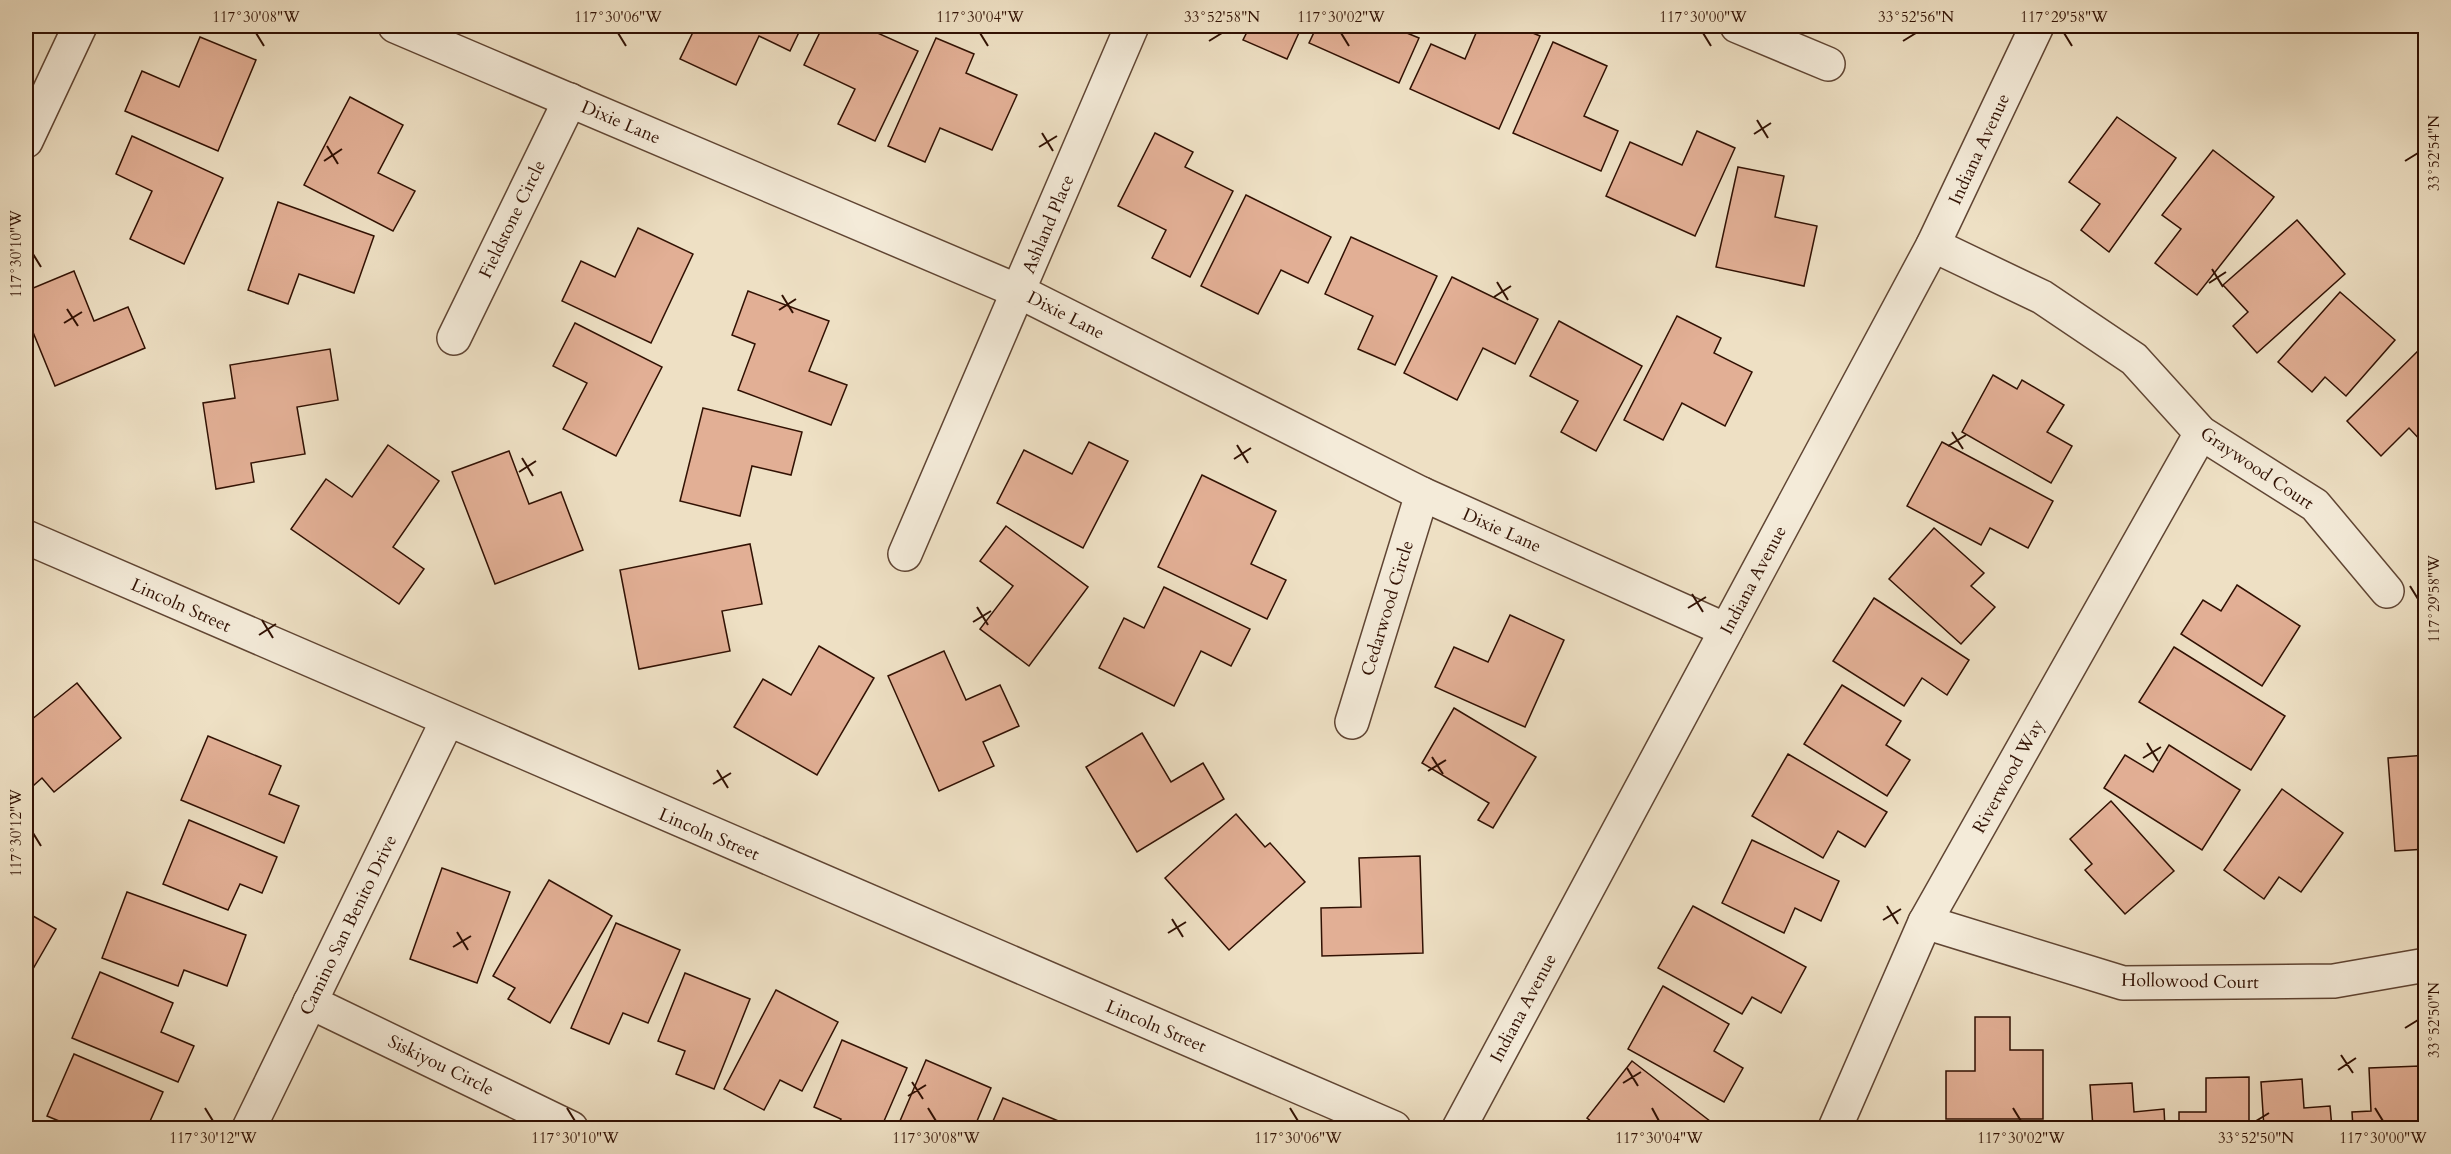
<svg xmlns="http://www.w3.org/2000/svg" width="2451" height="1154" font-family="Cardo,serif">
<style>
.building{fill:#e2af95;stroke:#311103;stroke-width:1.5}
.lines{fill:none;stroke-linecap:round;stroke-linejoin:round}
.minor-casing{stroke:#604533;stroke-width:36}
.minor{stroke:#f4ebd9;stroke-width:33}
.ticks{fill:none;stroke:#311103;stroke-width:2}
.labels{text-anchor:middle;stroke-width:5;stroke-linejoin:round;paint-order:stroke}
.street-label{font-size:18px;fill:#311103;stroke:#f4ebd9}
.neatline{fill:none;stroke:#311103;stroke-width:2}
.ticks-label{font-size:15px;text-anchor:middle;fill:#311103}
</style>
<rect width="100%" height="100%" fill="#eee0c4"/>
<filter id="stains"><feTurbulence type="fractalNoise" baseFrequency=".00333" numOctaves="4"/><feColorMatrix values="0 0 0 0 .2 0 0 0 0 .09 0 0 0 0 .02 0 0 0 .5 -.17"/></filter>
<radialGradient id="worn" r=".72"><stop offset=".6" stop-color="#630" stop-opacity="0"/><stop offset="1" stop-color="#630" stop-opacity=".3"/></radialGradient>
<g class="building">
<polygon points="696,26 802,26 790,51 759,36 736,85 680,59"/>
<polygon points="823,26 862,26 918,51 875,141 838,124 855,89 804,65"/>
<polygon points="1250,26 1302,26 1287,59 1243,40"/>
<polygon points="1317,26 1390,26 1419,38 1399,83 1309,43"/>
<polygon points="1479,26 1516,26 1540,36 1499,129 1410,89 1431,44 1465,59"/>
<polygon points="200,37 256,60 218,151 125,111 142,71 179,87"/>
<polygon points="936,38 974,54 966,73 1017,95 992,150 940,128 925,162 888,146"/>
<polygon points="1553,42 1607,66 1584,116 1618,131 1601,171 1513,133"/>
<polygon points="350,97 403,125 378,173 415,191 393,231 304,185"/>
<polygon points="2117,117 2176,158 2109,252 2081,230 2100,204 2069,182"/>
<polygon points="1697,131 1735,148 1695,236 1606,196 1630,142 1682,165"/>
<polygon points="1155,133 1193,152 1185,167 1233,191 1190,277 1152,258 1166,230 1118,206"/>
<polygon points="132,136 223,178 184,264 130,239 152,191 116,174"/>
<polygon points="2213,150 2274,197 2197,295 2155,263 2181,229 2162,215"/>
<polygon points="1738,167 1784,176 1775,217 1817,226 1804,286 1716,267"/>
<polygon points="1246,195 1331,237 1308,283 1281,270 1258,314 1201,286"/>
<polygon points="278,202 374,236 354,293 299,274 288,304 248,290"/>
<polygon points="2297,220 2345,274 2257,353 2233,326 2248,312 2223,285"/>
<polygon points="638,228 693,254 651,343 562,301 581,261 615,277"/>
<polygon points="1351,237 1437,276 1395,365 1358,349 1373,316 1325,294"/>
<polygon points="74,271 94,321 128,307 145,348 55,386 26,315 26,291"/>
<polygon points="1452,277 1538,319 1515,364 1483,348 1457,400 1404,373"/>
<polygon points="748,291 829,321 809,371 847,385 831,425 738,390 755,344 732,335"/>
<polygon points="2340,292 2395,340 2346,396 2325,377 2312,392 2278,362"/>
<polygon points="1677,316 1721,338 1714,353 1752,372 1725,426 1682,403 1663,440 1624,420"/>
<polygon points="1559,321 1642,366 1596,451 1561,432 1578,401 1530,376"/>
<polygon points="575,323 662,367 616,456 563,429 587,383 553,366"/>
<polygon points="2426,343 2426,440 2423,443 2409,428 2381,456 2347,421"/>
<polygon points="330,349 338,400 297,407 305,454 251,463 254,482 216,489 203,403 235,398 230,365"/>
<polygon points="1993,375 2017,389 2022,380 2064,405 2047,432 2072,446 2051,483 1962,432"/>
<polygon points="703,408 802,432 791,475 752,466 740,516 680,501"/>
<polygon points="1089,442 1128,461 1083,548 997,503 1024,450 1072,474"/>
<polygon points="1942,442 2053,501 2028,548 1990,528 1981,545 1907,506"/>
<polygon points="388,445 439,481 393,547 424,569 399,604 291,529 326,479 352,497"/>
<polygon points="509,451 529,504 561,492 583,550 495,584 452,472"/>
<polygon points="1202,475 1276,511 1251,564 1286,580 1267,619 1158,567"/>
<polygon points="1006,526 1088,587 1029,666 980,629 1013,586 980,561"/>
<polygon points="1934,528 1984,573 1971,586 1995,607 1961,644 1889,579"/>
<polygon points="750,544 762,604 722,611 730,651 639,669 620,570"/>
<polygon points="2237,585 2300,626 2262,686 2181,634 2203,600 2221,611"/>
<polygon points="1164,587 1250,629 1231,666 1201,651 1174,706 1099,668 1124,618 1144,628"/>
<polygon points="1874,598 1969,660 1947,695 1922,678 1904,706 1833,661"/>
<polygon points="1510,615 1564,640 1525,727 1435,687 1454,647 1488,662"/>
<polygon points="819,646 874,678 817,775 734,727 763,679 791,695"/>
<polygon points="2174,647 2285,716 2251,770 2139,702"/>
<polygon points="944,651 966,700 1000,685 1019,726 983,742 994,766 939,791 888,676"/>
<polygon points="77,683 121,738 54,792 42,778 26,792 26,724"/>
<polygon points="1842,685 1901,721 1886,745 1910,760 1887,796 1804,744"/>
<polygon points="1454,708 1536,757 1493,828 1478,820 1489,803 1422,763"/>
<polygon points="1142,733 1171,782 1203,763 1224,799 1137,852 1086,767"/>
<polygon points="208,736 281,766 269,794 299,806 284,843 181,800"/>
<polygon points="2169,745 2240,790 2202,850 2104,788 2125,755 2153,772"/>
<polygon points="1788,754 1887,812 1865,847 1838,831 1823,858 1752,816"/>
<polygon points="2426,755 2426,849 2395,851 2388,758"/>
<polygon points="2282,789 2343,833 2301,892 2279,877 2264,899 2224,870"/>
<polygon points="2111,801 2174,871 2125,914 2085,870 2092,864 2070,839"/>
<polygon points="1236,814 1265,847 1270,843 1305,882 1229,950 1165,878"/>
<polygon points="189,820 277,857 262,893 240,884 228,910 163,884"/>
<polygon points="1752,840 1839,881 1821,921 1795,908 1784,933 1722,903"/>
<polygon points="1420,856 1423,953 1322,956 1321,908 1361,907 1359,858"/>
<polygon points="442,868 510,892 477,983 410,959"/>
<polygon points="549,880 612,916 550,1023 508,999 515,988 493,976"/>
<polygon points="127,892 246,935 227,986 184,970 178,986 102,958"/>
<polygon points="1693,906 1806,967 1781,1013 1752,997 1742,1014 1658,968"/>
<polygon points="26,912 56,929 26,981"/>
<polygon points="616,923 680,950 648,1023 623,1013 609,1044 571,1028"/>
<polygon points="100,972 173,1003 161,1032 194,1046 178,1082 72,1038"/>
<polygon points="685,973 750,999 714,1089 676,1074 685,1051 658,1041"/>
<polygon points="1663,986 1729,1024 1714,1051 1743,1068 1724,1102 1628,1049"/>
<polygon points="776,990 838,1022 802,1091 780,1080 764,1110 724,1089"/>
<polygon points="1975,1017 2010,1017 2010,1050 2043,1050 2043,1119 1946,1119 1946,1071 1975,1071"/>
<polygon points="842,1040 907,1068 881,1128 836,1128 841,1119 814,1107"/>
<polygon points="74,1054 163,1092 147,1128 134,1128 121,1123 119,1128 76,1128 47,1116"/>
<polygon points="926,1060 991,1088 974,1128 897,1128"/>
<polygon points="1632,1061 1719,1128 1600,1128 1587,1118"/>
<polygon points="2420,1066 2423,1128 2353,1128 2352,1112 2371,1111 2369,1068"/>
<polygon points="2249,1077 2249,1128 2179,1128 2179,1112 2206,1112 2206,1078"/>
<polygon points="2302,1079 2304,1108 2330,1106 2332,1128 2264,1128 2261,1082"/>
<polygon points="2132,1083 2134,1112 2164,1109 2165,1128 2093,1128 2090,1085"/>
<polygon points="1003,1098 1068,1125 1067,1128 990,1128"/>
</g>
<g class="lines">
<g class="minor-casing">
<g id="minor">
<polyline points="395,26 1020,292 1422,494 1726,630"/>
<polyline points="1737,26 1828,64"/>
<polyline points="26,141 80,26"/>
<polyline points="1933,245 2042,297 2134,359 2201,433 2315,505 2387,591"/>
<polyline points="454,338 570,100"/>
<polyline points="26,537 1394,1128"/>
<polyline points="905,554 1132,26"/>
<polyline points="1352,722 1422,494"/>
<polyline points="1925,922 2123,983 2334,981 2426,965"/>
<polyline points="310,1002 571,1128"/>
<polyline points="249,1128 447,721"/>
<polyline points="1459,1128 1933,245 2037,26"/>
<polyline points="1835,1128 1925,922 2201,433"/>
</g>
</g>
<use href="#minor" class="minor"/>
</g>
<path class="ticks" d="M256,33l8,13M618,33l8,13M980,33l8,13M1341,33l8,13M1703,33l8,13M2064,33l8,13M1209,41l13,-8M1903,41l13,-8M1757,120l11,18M1042,133l11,18M1754,134l17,-11M327,146l11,18M1039,147l18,-11M324,161l18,-12M2405,161l13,-8M33,254l8,13M2212,269l11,18M1497,282l11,18M2209,283l17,-11M782,295l11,18M1494,297l17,-11M67,309l11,17M779,310l17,-11M64,323l18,-11M1952,432l11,17M1237,445l11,18M1948,446l18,-11M522,458l11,18M1234,459l17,-11M519,472l17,-11M2410,586l8,13M1692,594l11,18M977,607l11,18M1688,608l18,-11M262,620l11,18M973,622l18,-11M259,635l17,-11M2147,743l11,18M1432,757l11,17M2143,758l18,-11M717,770l11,18M1428,771l18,-11M713,784l18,-11M33,833l8,13M1887,906l11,18M1172,919l11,18M1883,920l18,-11M457,932l11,18M1168,933l18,-11M453,947l18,-11M2405,1028l13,-8M2341,1055l12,18M1627,1068l11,18M2338,1070l18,-12M912,1082l11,17M1623,1083l18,-11M908,1096l18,-11M205,1108l8,13M567,1108l8,13M928,1108l8,13M1290,1108l8,13M1652,1108l7,13M2013,1108l8,13M2375,1108l8,13M2256,1121l13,-8"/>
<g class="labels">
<g class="street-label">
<text transform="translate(621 122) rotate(23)" y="6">Dixie Lane</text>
<text transform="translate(1979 149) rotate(-65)" y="6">Indiana Avenue</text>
<text transform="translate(512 219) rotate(-64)" y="6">Fieldstone Circle</text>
<text transform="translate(1048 224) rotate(-67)" y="6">Ashland Place</text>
<text transform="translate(1066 315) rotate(27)" y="6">Dixie Lane</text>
<text transform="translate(2257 468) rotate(34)" y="6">Graywood Court</text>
<text transform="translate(1502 530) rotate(24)" y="6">Dixie Lane</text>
<text transform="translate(1753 580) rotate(-62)" y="6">Indiana Avenue</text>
<text transform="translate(181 605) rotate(24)" y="6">Lincoln Street</text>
<text transform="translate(1387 608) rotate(-73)" y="6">Cedarwood Circle</text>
<text transform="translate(2008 776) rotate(-61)" y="6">Riverwood Way</text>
<text transform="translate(709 834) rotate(23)" y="6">Lincoln Street</text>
<text transform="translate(348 925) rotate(-64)" y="6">Camino San Benito Drive</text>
<text transform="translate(2190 981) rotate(1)" y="6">Hollowood Court</text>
<text transform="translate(1523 1008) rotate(-62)" y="6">Indiana Avenue</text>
<text transform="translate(1156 1026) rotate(23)" y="6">Lincoln Street</text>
<text transform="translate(441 1065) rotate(26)" y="6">Siskiyou Circle</text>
</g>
</g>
<rect width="2451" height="1154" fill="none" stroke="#eee0c4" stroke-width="66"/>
<rect x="33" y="33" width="2385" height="1088" class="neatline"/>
<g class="ticks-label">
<text x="256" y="22">117°30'08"W</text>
<text x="618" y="22">117°30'06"W</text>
<text x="980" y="22">117°30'04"W</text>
<text x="1222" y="22">33°52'58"N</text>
<text x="1341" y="22">117°30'02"W</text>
<text x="1703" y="22">117°30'00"W</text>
<text x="1916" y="22">33°52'56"N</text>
<text x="2064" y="22">117°29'58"W</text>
<text transform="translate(2434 153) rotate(-90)" y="5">33°52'54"N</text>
<text transform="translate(16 254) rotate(-90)" y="5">117°30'10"W</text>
<text transform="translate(2434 599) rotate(-90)" y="5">117°29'58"W</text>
<text transform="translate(16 833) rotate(-90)" y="5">117°30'12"W</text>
<text transform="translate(2434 1020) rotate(-90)" y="5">33°52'50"N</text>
<text x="213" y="1143">117°30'12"W</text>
<text x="575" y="1143">117°30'10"W</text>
<text x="936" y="1143">117°30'08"W</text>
<text x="1298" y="1143">117°30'06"W</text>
<text x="1659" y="1143">117°30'04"W</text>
<text x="2021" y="1143">117°30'02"W</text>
<text x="2256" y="1143">33°52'50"N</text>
<text x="2383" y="1143">117°30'00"W</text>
</g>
<rect width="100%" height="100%" filter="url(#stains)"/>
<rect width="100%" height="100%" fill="url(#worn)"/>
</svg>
